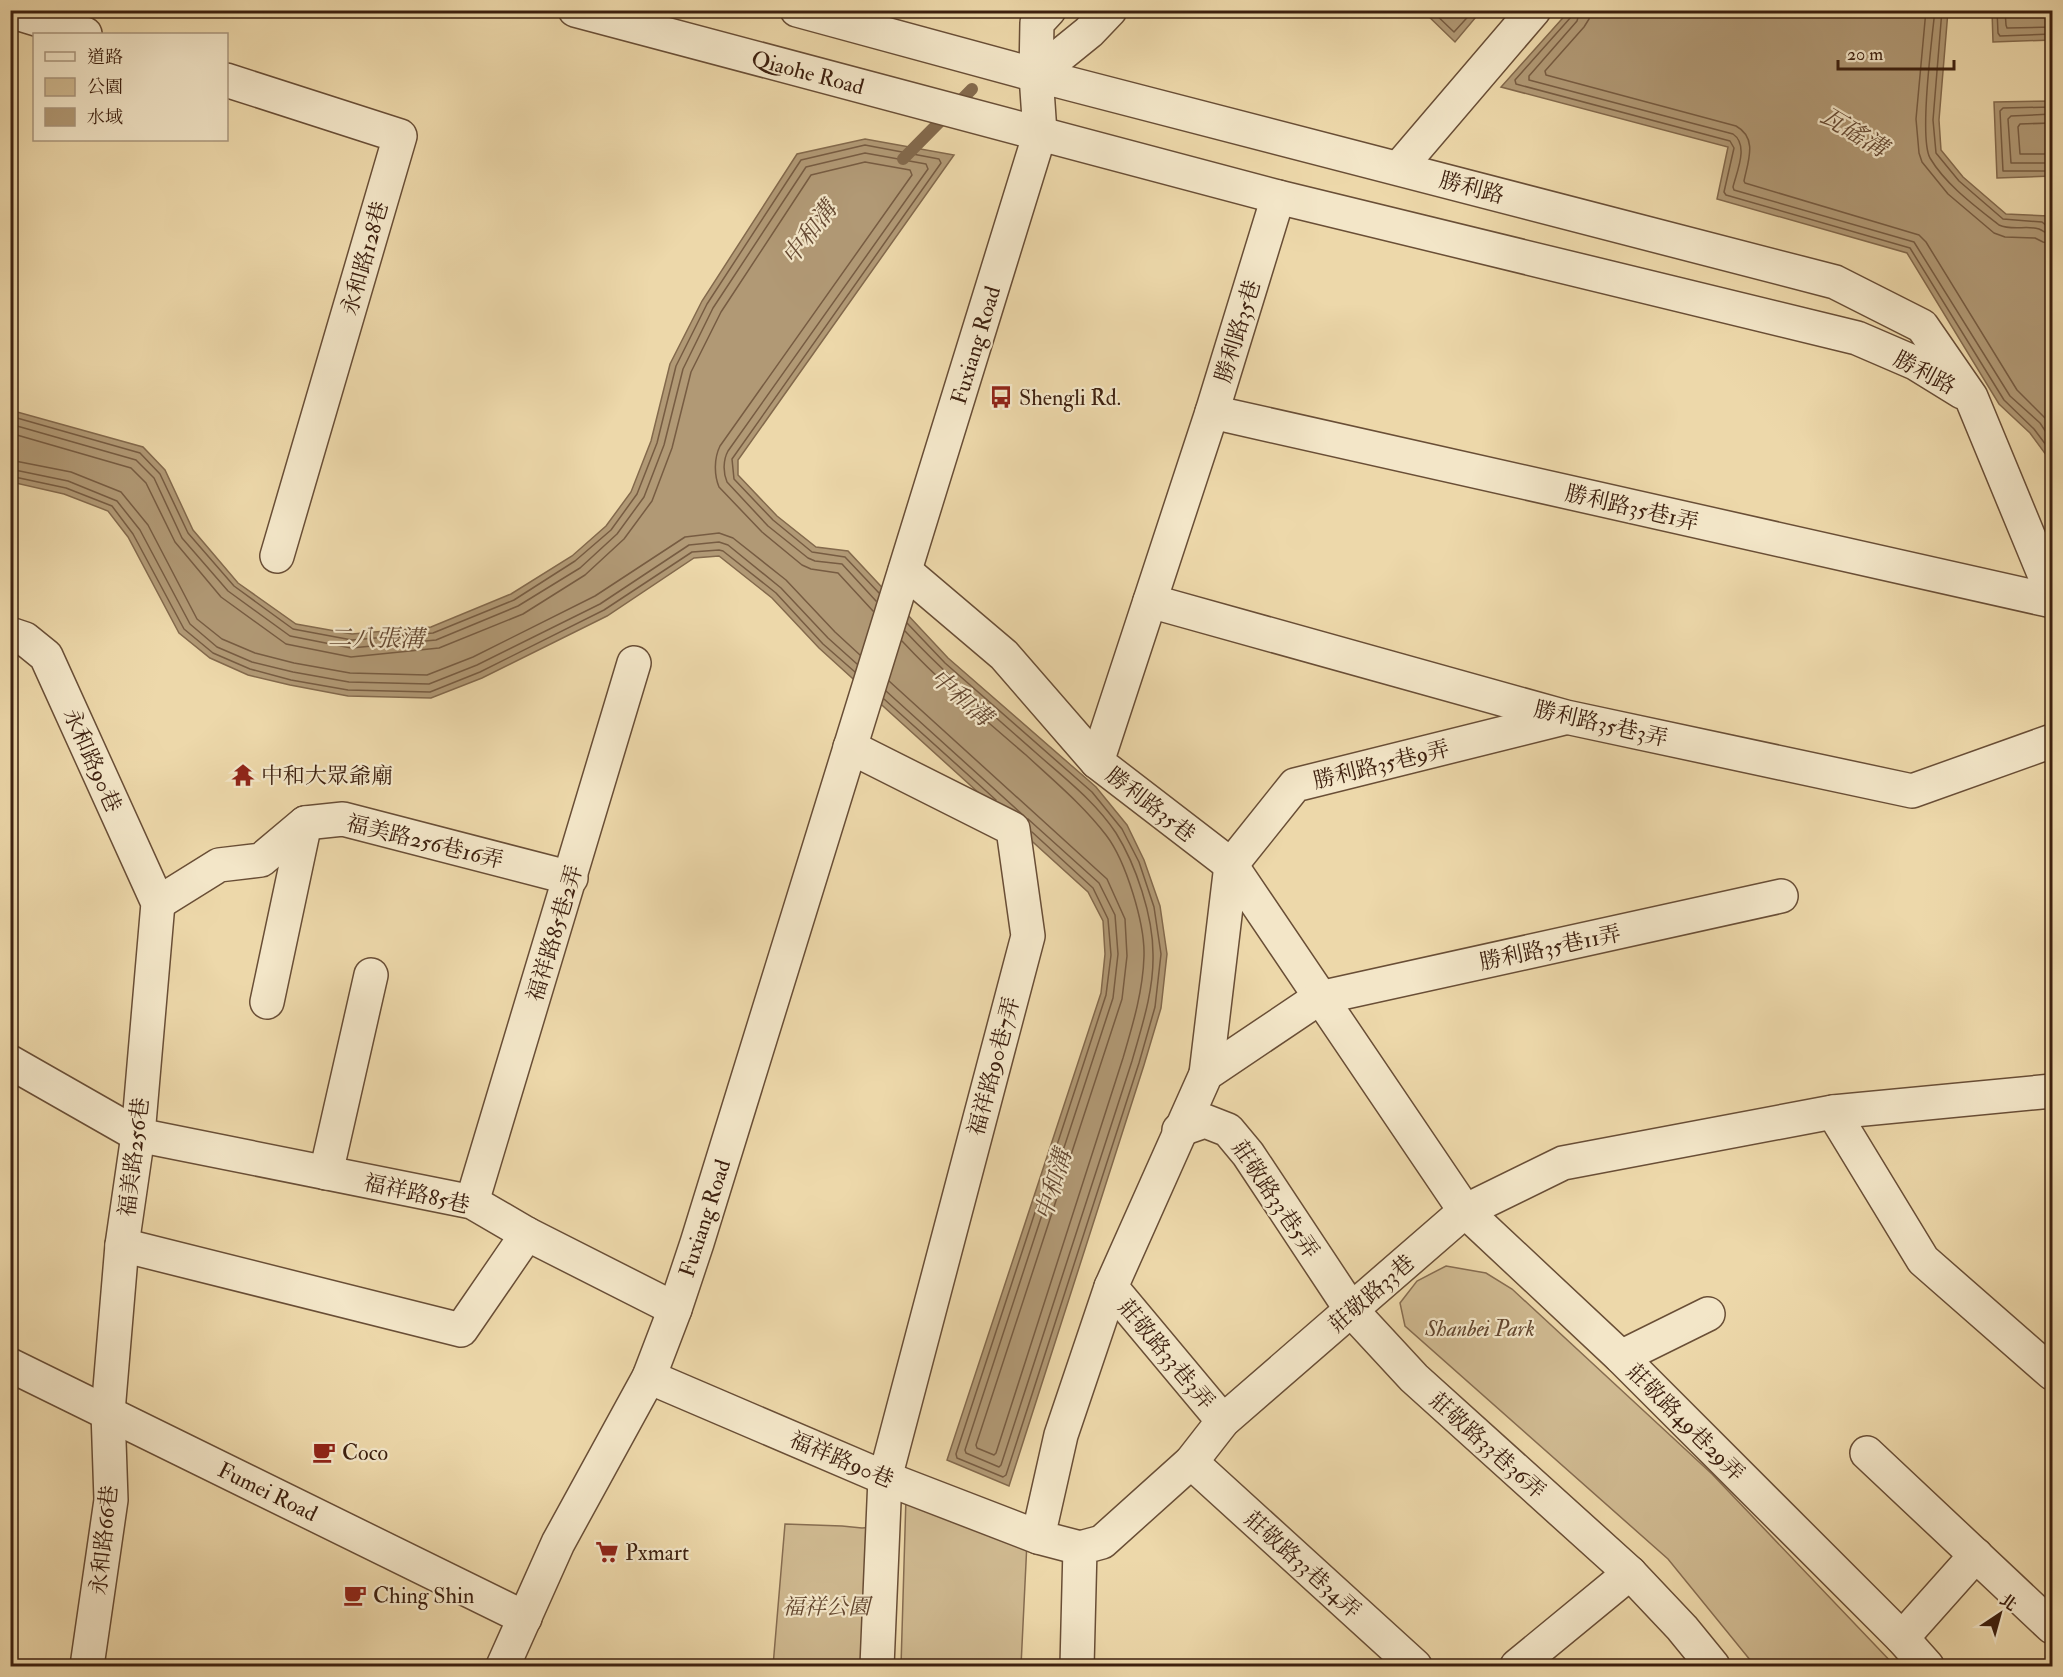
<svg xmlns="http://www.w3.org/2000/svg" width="2063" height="1677" font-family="'IM FELL Double Pica','Noto Serif TC',serif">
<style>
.green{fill:#cfb990;stroke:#866c50;stroke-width:1.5}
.water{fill:#b19975;stroke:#83694c;stroke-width:1.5}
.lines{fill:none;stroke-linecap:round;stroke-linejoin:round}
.shore{stroke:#775c42;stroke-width:1.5}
.stream{stroke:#83694c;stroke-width:12}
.minor-casing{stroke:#694e36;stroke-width:36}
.minor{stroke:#f3e6c8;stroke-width:33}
.labels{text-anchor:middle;stroke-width:4.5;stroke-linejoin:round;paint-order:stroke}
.street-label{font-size:22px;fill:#3d200f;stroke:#f3e6c8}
.poi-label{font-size:22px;fill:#3d200f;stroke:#f3e6c8;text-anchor:start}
.park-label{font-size:22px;font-style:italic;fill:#62462f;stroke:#f3e6c8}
.water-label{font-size:24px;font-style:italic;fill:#664a33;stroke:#f3e6c8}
</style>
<rect width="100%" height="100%" fill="#edd8aa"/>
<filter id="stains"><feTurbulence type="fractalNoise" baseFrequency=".00333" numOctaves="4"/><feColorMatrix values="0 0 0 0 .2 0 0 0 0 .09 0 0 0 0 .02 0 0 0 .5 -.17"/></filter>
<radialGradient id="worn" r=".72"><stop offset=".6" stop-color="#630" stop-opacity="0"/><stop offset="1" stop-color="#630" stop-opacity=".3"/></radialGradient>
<g class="green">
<polygon points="1446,1266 1486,1273 1512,1289 1712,1474 1895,1666 1755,1666 1668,1559 1405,1326 1400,1303 1417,1281"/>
<polygon points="906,1497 1027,1542 1021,1666 901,1666"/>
<polygon points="785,1524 842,1526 862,1528 875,1527 874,1666 773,1666"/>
</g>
<g class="water">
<polygon points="1423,11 1481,11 1455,42"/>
<polygon points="1569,11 1948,11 1939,120 1941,150 1963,177 2006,214 2048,216 2052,230 2052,463 2030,433 1999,404 1907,253 1717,199 1728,147 1501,87"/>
<polygon points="1992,11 2052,11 2052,40 1993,42"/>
<polygon points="2052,101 2052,176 1997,178 1994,102"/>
<polygon points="865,139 954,155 738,460 738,475 777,516 816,547 848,551 948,658 1096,787 1127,825 1144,860 1160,906 1167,954 1161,1008 1144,1065 1009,1486 947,1460 1101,993 1105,954 1103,921 1088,892 819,648 772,598 719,556 694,558 607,616 482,678 431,698 348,696 290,685 248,675 210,658 179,633 128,537 108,511 64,494 11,482 10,410 143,447 165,470 193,530 238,583 296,624 352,634 431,627 511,594 572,556 606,526 631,492 651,441 670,364 702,301 797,154"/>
</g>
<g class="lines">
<g class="shore">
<polyline points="1431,10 1454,32 1474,10"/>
<polyline points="1573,10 1571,17 1515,80 1516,84 1730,141 1734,148 1724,192 1726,195 1910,248 2004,400 2034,429 2052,453"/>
<path d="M1580,10l-3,11 -48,55v4l204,54c16,11 4,37 0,53l1,3 180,52 96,154 30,27 12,18"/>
<path d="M1589,10v9l-5,8 -39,44 1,4 190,51c22,12 12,35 8,55l1,2 174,52 7,7 91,148 35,35"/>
<polyline points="1926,10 1916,119 1919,153 1922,162 1948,194 1994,233 2005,237 2035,238 2043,242 2052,244"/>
<path d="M1935,10c-3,28 -16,128 -5,148 16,27 45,48 69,67 13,6 28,0 40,4 5,2 7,5 13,6"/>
<polyline points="1942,10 1933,120 1936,153 1959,181 2003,219 2042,222 2048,227 2052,227"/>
<polyline points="1997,10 1998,33 2000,36 2052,34"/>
<polyline points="2005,10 2006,25 2007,28 2052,27"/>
<polyline points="2052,107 2003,108 2000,111 2003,171 2052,171"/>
<polyline points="2052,114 2011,116 2008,119 2011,163 2052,163"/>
<polyline points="2052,123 2020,124 2018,127 2020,154 2052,154"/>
<polyline points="10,416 140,453 160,474 188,533 234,586 293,629 352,640 433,633 514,600 575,561 611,530 637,494 657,443 676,366 707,304 801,160 865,145 939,159 941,163 732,459 734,479 773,520 812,552 845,557 879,593"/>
<path d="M10,424l126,36 18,18 28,60 46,53 62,45 61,12 85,-8 82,-34 62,-38 37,-34 27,-37 20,-52 19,-76 30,-61 93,-141 59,-14 61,11 2,5 -200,282c-5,9 -5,22 -1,31l41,44 40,32 7,3 27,3 34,37"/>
<path d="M10,433l121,35 15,15 29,59 46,55 65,47 65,13 88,-9 84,-34 62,-39 39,-36 28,-38 20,-53 19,-76 30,-60 90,-137 54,-13 45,8 2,5 -192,271c-6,12 -6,29 -1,41l43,45 40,33 9,4 27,4 35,38"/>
<polyline points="10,460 71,472 121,492 148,525 197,619 222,639 255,653 294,663 350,673 427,675 473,657 595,596 685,537 719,533 733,538 786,580 835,632 860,655"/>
<polyline points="10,469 68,481 117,501 140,530 190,624 217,647 252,662 293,672 349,682 429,684 477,665 600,604 689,545 719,542 728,545 781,588 828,638 857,664"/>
<polyline points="10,476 66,488 112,506 133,534 184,629 213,653 250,669 291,680 348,690 430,692 480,672 604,610 692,552 719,550 723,551 776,593 823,644 855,672"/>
<polyline points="907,623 945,663 1092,792 1122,829 1139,862 1154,907 1161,954 1155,1007 1139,1063 1006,1475 1003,1477 957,1458 956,1454 1106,995 1111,955 1108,919 1093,888 1032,832"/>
<path d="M905,631c41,44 86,82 130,121 28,25 60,49 81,81 20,32 37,83 37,121 1,36 -11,72 -21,107l-131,404 -2,2 -33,-14 -1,-3 148,-452 5,-44 -3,-39 -16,-32 -71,-64"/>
<path d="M889,681l218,198 18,40 2,37 -5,43 -146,446 1,3 17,7 2,-2 127,-395c10,-34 20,-67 21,-102 1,-32 -18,-95 -38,-121 -23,-30 -52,-54 -80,-80 -43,-37 -86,-73 -124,-114"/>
<polyline points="886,691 1023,815"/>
<polyline points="884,699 996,800"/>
</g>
<polyline class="stream" points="903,159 972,89"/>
<g class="minor-casing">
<g id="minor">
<polyline points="575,10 1278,197 1857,338 1915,363 1962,392"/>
<polyline points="797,10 1036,75 1835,282 1922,326 1971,397 2052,593"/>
<polyline points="10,11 85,34"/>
<polyline points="1036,75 1089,32 1110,10"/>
<polyline points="226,80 400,136 277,556"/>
<polyline points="1399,168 1534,10"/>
<polyline points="1278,197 1212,412 1097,762 1231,865 1465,1211 1621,1357 1902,1638 1927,1666"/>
<polyline points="1212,412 2052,601"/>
<polyline points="905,571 1004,655 1097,762"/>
<polyline points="1150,601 1566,717 1912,791 2052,741"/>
<polyline points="10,634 25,639 46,656 158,903 138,1135 122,1245 108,1412 111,1500 87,1666"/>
<polyline points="850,747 1013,829 1028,936 885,1478 877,1666"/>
<polyline points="158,903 219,865 261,860 305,823 343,819 571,878"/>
<polyline points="267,1002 305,823"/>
<polyline points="10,1062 138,1135 472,1202 527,1234 675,1309"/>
<polyline points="1206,1074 1231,865 1295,785 1564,718"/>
<polyline points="1833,1112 1923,1260 2052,1373"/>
<polyline points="1179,1130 1205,1121 1228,1130 1248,1154 1352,1311 1414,1378 1630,1573 1682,1628 1713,1666"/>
<polyline points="326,1173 371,975"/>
<polyline points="472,1202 634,663"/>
<polyline points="122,1245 461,1330 527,1234"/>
<polyline points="1111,1287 1223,1421"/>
<polyline points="1621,1357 1708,1314"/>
<polyline points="10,1365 525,1618"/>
<polyline points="649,1377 885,1478 1038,1537"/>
<polyline points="1867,1453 2052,1627"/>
<polyline points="1191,1462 1415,1666"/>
<polyline points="1080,1548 1038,1537 1061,1435 1111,1287 1206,1074 1319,998 1781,896"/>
<polyline points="1902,1638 1976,1555"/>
<polyline points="503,1666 558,1543 649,1377 675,1309 697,1243 1040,133 1036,75 1037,23 1049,10"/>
<polyline points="1077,1666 1080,1548 1102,1542 1191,1462 1223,1421 1465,1211 1563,1163 1833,1112 2052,1091"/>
<polyline points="1517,1666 1630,1573"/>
</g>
</g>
<use href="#minor" class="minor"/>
</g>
<defs>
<g id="bus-bare" transform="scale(1.8)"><path d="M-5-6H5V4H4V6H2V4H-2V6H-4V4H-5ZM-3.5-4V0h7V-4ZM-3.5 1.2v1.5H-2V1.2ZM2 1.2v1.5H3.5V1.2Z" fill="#8f2418" stroke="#f3e6c8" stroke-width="2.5" paint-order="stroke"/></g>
<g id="temple-bare" transform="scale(1.8)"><path d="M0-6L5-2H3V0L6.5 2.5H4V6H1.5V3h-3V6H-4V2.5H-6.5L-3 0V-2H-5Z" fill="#8f2418" stroke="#f3e6c8" stroke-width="2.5" paint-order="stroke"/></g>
<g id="cafe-bare" transform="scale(1.8)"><path d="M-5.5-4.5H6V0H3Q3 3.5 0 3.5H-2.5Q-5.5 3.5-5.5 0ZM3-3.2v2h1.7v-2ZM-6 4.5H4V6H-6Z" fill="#8f2418" stroke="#f3e6c8" stroke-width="2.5" paint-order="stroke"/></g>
<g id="supermarket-bare" transform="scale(1.8)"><path d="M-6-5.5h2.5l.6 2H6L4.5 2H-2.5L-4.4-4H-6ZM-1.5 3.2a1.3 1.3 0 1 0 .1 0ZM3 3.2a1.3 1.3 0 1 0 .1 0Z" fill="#8f2418" stroke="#f3e6c8" stroke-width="2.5" paint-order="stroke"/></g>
</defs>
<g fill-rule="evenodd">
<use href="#bus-bare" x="1001" y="397"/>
<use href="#temple-bare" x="243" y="775"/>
<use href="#cafe-bare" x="324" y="1452"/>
<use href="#supermarket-bare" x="607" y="1552"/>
<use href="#cafe-bare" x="355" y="1595"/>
</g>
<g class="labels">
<g class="street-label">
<text transform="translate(808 72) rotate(15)" y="8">Qiaohe Road</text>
<text transform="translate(1472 187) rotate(15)" y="8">勝利路</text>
<text transform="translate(364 258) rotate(-74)" y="8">永和路128巷</text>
<text transform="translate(1237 331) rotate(-73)" y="8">勝利路35巷</text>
<text transform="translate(975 345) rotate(-73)" y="8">Fuxiang Road</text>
<text transform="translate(1925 372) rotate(28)" y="8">勝利路</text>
<text transform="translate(1632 507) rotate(13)" y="8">勝利路35巷1弄</text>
<text transform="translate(1601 723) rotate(13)" y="8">勝利路35巷3弄</text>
<text transform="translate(93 760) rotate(66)" y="8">永和路90巷</text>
<text transform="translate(1381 764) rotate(-14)" y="8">勝利路35巷9弄</text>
<text transform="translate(1151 804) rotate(38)" y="8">勝利路35巷</text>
<text transform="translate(425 841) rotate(14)" y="8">福美路256巷16弄</text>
<text transform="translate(554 933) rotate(-73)" y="8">福祥路85巷2弄</text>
<text transform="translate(1550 947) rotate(-12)" y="8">勝利路35巷11弄</text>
<text transform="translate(993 1066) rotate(-75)" y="8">福祥路90巷7弄</text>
<text transform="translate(133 1157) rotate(-83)" y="8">福美路256巷</text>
<text transform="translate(417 1193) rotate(13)" y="8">福祥路85巷</text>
<text transform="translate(1276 1199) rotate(56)" y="8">莊敬路33巷5弄</text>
<text transform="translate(704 1218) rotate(-72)" y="8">Fuxiang Road</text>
<text transform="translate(1371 1293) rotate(-41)" y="8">莊敬路33巷</text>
<text transform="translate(1167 1354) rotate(50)" y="8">莊敬路33巷3弄</text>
<text transform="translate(1686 1422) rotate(45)" y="8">莊敬路49巷29弄</text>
<text transform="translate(1488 1445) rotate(42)" y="8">莊敬路33巷36弄</text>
<text transform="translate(842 1459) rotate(23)" y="8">福祥路90巷</text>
<text transform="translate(268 1491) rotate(26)" y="8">Fumei Road</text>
<text transform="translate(103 1540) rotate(-84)" y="8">永和路66巷</text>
<text transform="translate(1303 1564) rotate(42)" y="8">莊敬路33巷34弄</text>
</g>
<g class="poi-label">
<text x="1019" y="405">Shengli Rd.</text>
<text x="261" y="783">中和大眾爺廟</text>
<text x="342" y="1460">Coco</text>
<text x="625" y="1560">Pxmart</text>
<text x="373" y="1603">Ching Shin</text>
</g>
<g class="park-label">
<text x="1480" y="1336">Shanbei Park</text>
<text x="826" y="1614">福祥公園</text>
</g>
<g class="water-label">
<text transform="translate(1854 132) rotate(31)" y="8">瓦磘溝</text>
<text transform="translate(809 233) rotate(-52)" y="8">中和溝</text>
<text transform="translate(376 638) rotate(1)" y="8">二八張溝</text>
<text transform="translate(961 697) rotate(41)" y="8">中和溝</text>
<text transform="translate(1053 1185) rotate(-73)" y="8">中和溝</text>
</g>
</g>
<rect width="2063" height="1677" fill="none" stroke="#edd8aa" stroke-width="36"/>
<rect x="12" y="12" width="2039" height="1653" fill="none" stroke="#3d200f" stroke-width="3"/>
<rect x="18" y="18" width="2027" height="1641" fill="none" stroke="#3d200f" stroke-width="1.5"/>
<rect x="33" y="33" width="195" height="108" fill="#f3e6c8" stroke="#aa977e" stroke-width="1.5"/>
<rect x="45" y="52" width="30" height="9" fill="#f3e6c8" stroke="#aa977e" stroke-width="1.5"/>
<text x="87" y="63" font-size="18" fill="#3d200f">道路</text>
<rect x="45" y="78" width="30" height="18" fill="#cfb990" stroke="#aa977e" stroke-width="1.5"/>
<text x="87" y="93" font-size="18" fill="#3d200f">公園</text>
<rect x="45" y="108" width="30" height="18" fill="#b19975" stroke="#aa977e" stroke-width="1.5"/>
<text x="87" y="123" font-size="18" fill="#3d200f">水域</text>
<g transform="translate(2000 1614) rotate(36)" stroke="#f3e6c8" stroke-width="4.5" paint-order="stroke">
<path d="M0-4.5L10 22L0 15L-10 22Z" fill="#3d200f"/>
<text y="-9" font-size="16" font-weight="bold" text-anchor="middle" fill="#3d200f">北</text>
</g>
<path d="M1838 60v9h116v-9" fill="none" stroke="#3d200f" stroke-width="3"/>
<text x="1847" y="60" font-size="18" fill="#3d200f" stroke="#f3e6c8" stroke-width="4.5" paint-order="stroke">20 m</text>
<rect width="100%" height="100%" filter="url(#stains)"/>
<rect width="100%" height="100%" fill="url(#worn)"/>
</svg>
